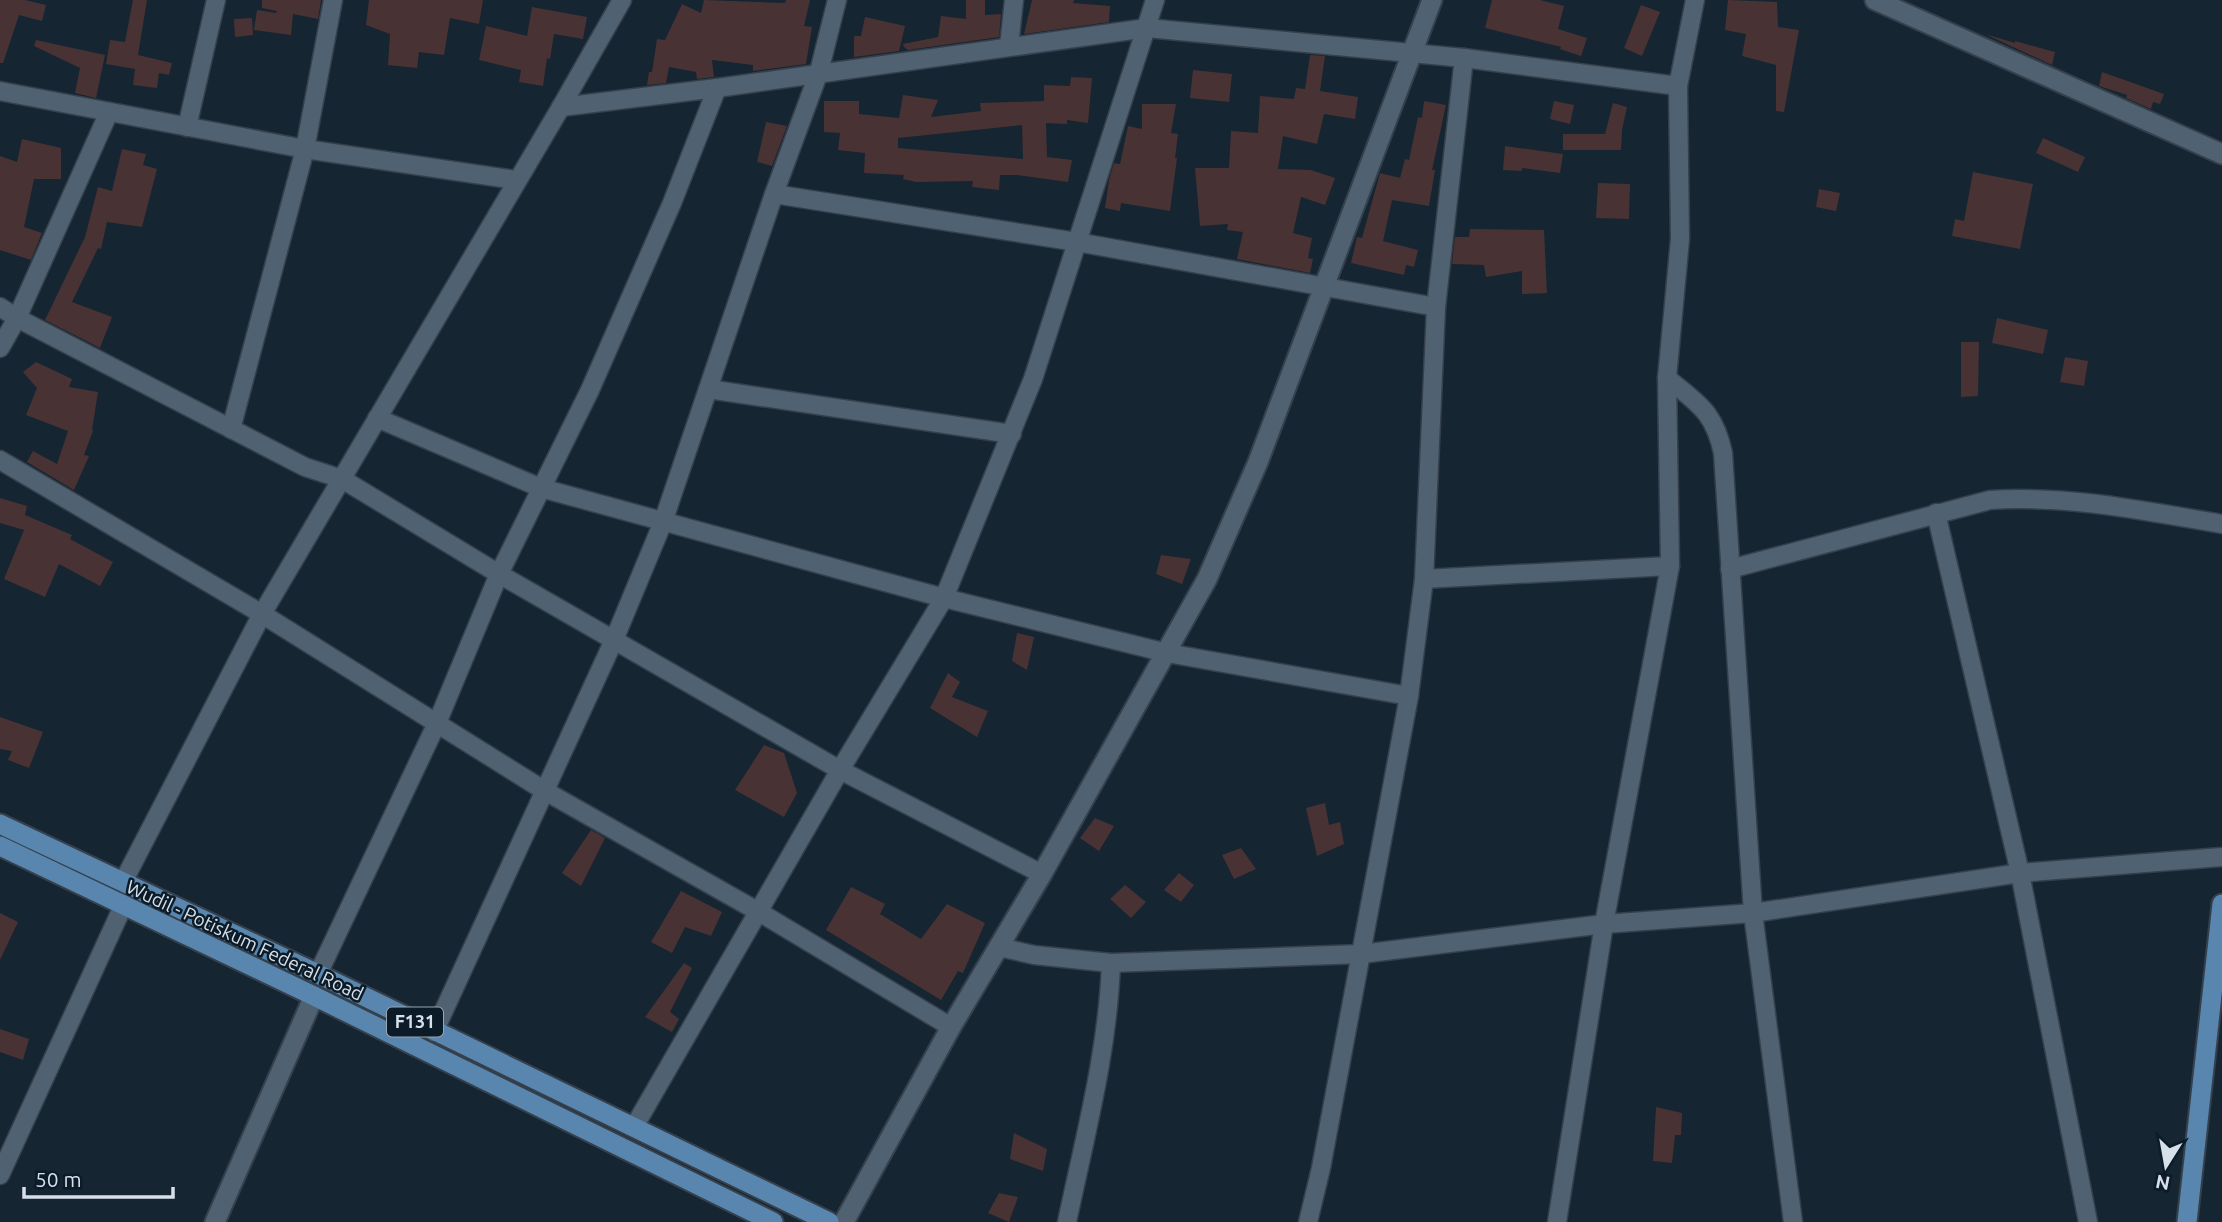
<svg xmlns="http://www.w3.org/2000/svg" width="2222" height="1222" font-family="Ubuntu,sans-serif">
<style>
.building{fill:#493233;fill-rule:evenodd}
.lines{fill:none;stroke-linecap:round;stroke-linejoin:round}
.minor-casing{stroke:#35404c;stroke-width:21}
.tertiary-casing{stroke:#35404c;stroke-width:23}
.primary-casing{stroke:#35404c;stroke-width:23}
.minor{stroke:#506171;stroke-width:18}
.tertiary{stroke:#506171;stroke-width:19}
.primary{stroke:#5986ae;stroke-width:19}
.labels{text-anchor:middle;stroke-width:5;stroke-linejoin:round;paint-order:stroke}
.shield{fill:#0c1b28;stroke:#9aa5b0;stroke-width:2}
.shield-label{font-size:18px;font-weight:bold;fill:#d7e0ea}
.street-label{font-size:19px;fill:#d7e0ea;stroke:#0c1b28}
</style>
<rect width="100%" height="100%" fill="#152532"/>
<g class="building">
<polygon points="0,0 25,0 46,5 42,21 19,15 3,63 0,63"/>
<polygon points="133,0 147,0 138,55 172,63 169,75 159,73 157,88 133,85 135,69 106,64 110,40 125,42"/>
<polygon points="262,0 321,0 318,19 293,14 291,35 254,30 257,10 276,13 277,11 262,8"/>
<polygon points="369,0 483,0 479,24 450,18 444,55 419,52 417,68 388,65 390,34 366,25"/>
<polygon points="704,0 785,3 786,0 810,0 804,26 812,27 806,64 753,71 753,65 712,60 714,77 697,79 696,72 669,67 666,83 647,85 649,72 652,72 657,39 665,40 682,4 701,13"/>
<polygon points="966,0 985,0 985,15 1001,14 999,37 908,50 904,47 903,44 938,37 941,16 966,19"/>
<polygon points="1032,0 1074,0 1073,3 1110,6 1109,22 1024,34"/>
<polygon points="1492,0 1540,0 1564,6 1558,29 1587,38 1581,56 1560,49 1561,47 1485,28"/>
<polygon points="1728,0 1777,2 1778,27 1799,30 1784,112 1776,111 1776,65 1742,56 1746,34 1725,30"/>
<polygon points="1641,5 1660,12 1642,56 1624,48"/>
<polygon points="532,7 587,17 583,39 554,34 550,59 547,58 543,86 519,82 521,70 479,60 486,26 527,36"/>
<polygon points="865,17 905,26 899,51 854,57 854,36 861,36"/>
<polygon points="252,18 253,35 235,37 234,19"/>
<polygon points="1985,34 2015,43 2015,41 2055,52 2052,65"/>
<polygon points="36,40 105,55 96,98 75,93 80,68 34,46"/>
<polygon points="1310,55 1325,56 1320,91 1358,97 1355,119 1324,114 1317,144 1283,136 1278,169 1311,170 1335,178 1325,205 1301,197 1293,233 1312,238 1308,258 1313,259 1310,273 1237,259 1243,232 1227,230 1228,224 1200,226 1195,168 1229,168 1231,131 1258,133 1260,96 1294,99 1296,88 1305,89"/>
<polygon points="1193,70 1232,74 1229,102 1190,98"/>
<polygon points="2102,72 2164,94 2160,104 2153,102 2151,109 2126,98 2127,95 2099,86"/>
<path d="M1071,77l21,1 -4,45 -21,-3v4l-21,-1 1,34 25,3 -4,22 -51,-7h-17l-1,15 -27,-3 1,-6 -57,1 -13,-3 1,-4 -40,-2 1,-20 -27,-3 2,-17 -16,-1v-31h35v13l40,4 4,-23 35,5 -7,17 50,-6 -1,-8 64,-2v-16l26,1zM1022,125l1,34 -125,-11v-10z"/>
<polygon points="1424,101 1446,105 1432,170 1435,170 1429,206 1392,200 1383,241 1418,250 1414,267 1406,265 1404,275 1351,263 1357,237 1362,238 1380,173 1400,178 1405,159 1409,160 1418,117 1422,118"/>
<polygon points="1554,101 1574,105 1570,124 1550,119"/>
<polygon points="1613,103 1627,107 1622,130 1621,150 1563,150 1563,134 1605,134"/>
<polygon points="1142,104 1176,104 1171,133 1178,134 1175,158 1177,158 1170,211 1121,203 1120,211 1105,208 1109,180 1114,163 1120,164 1128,126 1142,129"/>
<polygon points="766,122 787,126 772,166 757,162"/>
<polygon points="2043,138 2085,157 2078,172 2036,153"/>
<polygon points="22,139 61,148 61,179 34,179 24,227 42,233 31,260 0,250 0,156 17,162"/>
<polygon points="1505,146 1563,154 1560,173 1522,168 1522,171 1503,170"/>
<polygon points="122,149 146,154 143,165 157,169 142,227 107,222 101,249 98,248 72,302 112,317 100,348 45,320 85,237 98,187 112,191"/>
<polygon points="1973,172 2033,184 2020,249 1952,236 1955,219 1964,221"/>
<polygon points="1598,183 1630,184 1629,219 1596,218"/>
<polygon points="1819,189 1840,193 1836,211 1816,207"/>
<polygon points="1470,229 1544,230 1547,293 1522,294 1522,271 1486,277 1484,265 1452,264 1455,237 1469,237"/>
<polygon points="1997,318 2048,330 2043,354 1992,343"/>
<polygon points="1961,342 1979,342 1978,396 1961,397"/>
<polygon points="2065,357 2088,361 2084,386 2060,382"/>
<polygon points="36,362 72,379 69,387 98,392 92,430 93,431 84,455 89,456 74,490 27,462 33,451 57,464 68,431 26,415 37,388 23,372"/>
<polygon points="0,498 27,506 25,515 72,535 70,539 113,562 100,586 59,564 45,597 4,579 24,530 0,523"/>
<polygon points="1161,555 1191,559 1182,584 1156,574"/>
<polygon points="1017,633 1034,637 1027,670 1012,661"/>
<polygon points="948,673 960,682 952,697 988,711 977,737 930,708"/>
<polygon points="0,717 43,732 29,768 8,760 12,751 0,749"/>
<polygon points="764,745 784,753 797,793 784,817 735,790"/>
<polygon points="1325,803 1329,825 1340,822 1344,844 1317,856 1306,808"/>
<polygon points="1095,818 1114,826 1099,851 1080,838"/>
<polygon points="591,830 605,838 581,886 562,873"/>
<polygon points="1241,848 1256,869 1234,879 1222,855"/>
<polygon points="1179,873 1194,885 1181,902 1164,890"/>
<polygon points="1125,885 1146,902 1131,918 1110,899"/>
<polygon points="851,887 885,904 880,914 921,939 947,904 985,923 963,973 958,971 941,1000 826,930"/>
<polygon points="681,891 722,912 711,936 685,927 672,953 651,942"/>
<polygon points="0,913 18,922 0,960"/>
<polygon points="684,963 692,968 670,1012 679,1019 672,1032 645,1017"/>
<polygon points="0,1029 29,1039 23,1060 0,1052"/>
<polygon points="1656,1107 1682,1113 1681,1135 1675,1135 1672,1163 1653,1161"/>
<polygon points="1014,1133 1047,1149 1043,1171 1010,1159"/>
<polygon points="999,1193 1018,1197 1009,1222 988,1213"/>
</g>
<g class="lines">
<g class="minor-casing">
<g id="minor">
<polyline points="1009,46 1014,0"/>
<polyline points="0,91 305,149 516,180"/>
<polyline points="561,107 717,88 1147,28 1464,58 1678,86"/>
<polyline points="187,127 216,0"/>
<polyline points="774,194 1077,242 1436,307"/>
<polyline points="0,307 17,318 305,467 342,479 499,574 840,770 1042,874"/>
<polyline points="0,348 17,318 109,112"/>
<path d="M1667,378c31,26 47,33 56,75l30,460 40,309"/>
<polyline points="708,389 1012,434"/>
<polyline points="377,418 541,488 944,598 1167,653 1409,696"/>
<polyline points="231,429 305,149 333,0"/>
<polyline points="0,460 262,614 545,791 759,912 951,1027"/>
<polyline points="1936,513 2020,873 2088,1222"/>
<path d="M1730,569l260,-69c79,-5 154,11 232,24"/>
<polyline points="1424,579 1670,566"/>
<polyline points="123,882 262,614 561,107 622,0"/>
<polyline points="999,947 1034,955 1111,963 1361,954 1604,924 1753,913 2020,873 2222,857"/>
<polyline points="318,974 437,723 499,574 590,390 672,203 717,88"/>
<polyline points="434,1032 614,640 663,522 774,194 819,72 837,0"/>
<polyline points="634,1127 840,770 944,598 1033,379 1155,0"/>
<polyline points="0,1175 124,904"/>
<path d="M1067,1222c18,-86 41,-171 44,-259"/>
<polyline points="1308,1222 1321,1168 1409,696 1424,579 1436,307 1464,58"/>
<polyline points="1557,1222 1604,924 1670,566 1667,378 1680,239 1678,86 1695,0"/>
</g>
</g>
<g class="tertiary-casing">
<g id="tertiary">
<polyline points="1875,0 2222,154"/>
<polyline points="215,1222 314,996"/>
<polyline points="844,1222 951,1027 1042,874 1207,579 1258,462 1432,0"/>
</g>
</g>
<g class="primary-casing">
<g id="primary">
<polyline points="0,824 318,974 829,1222"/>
<polyline points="0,846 314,996 773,1222"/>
<polyline points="2187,1222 2222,904"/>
</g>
</g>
<use href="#minor" class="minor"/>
<use href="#tertiary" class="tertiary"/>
<use href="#primary" class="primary"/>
</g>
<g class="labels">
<rect class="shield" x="387" y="1007.5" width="56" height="29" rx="5"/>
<g class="shield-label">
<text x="415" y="1028">F131</text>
</g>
<g class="street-label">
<text transform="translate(245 940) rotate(25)" y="7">Wudil - Potiskum Federal Road</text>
</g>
</g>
<g transform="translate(2166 1166) rotate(191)" stroke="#0c1b28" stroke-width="5" paint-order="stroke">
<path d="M0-5L12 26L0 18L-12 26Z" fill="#d7e0ea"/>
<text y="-10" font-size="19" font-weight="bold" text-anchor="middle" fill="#d7e0ea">N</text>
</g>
<path d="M24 1187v10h149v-10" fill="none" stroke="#d7e0ea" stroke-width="3.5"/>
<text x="35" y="1187" font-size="21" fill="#d7e0ea" stroke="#0c1b28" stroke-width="5" paint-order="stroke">50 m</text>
</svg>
